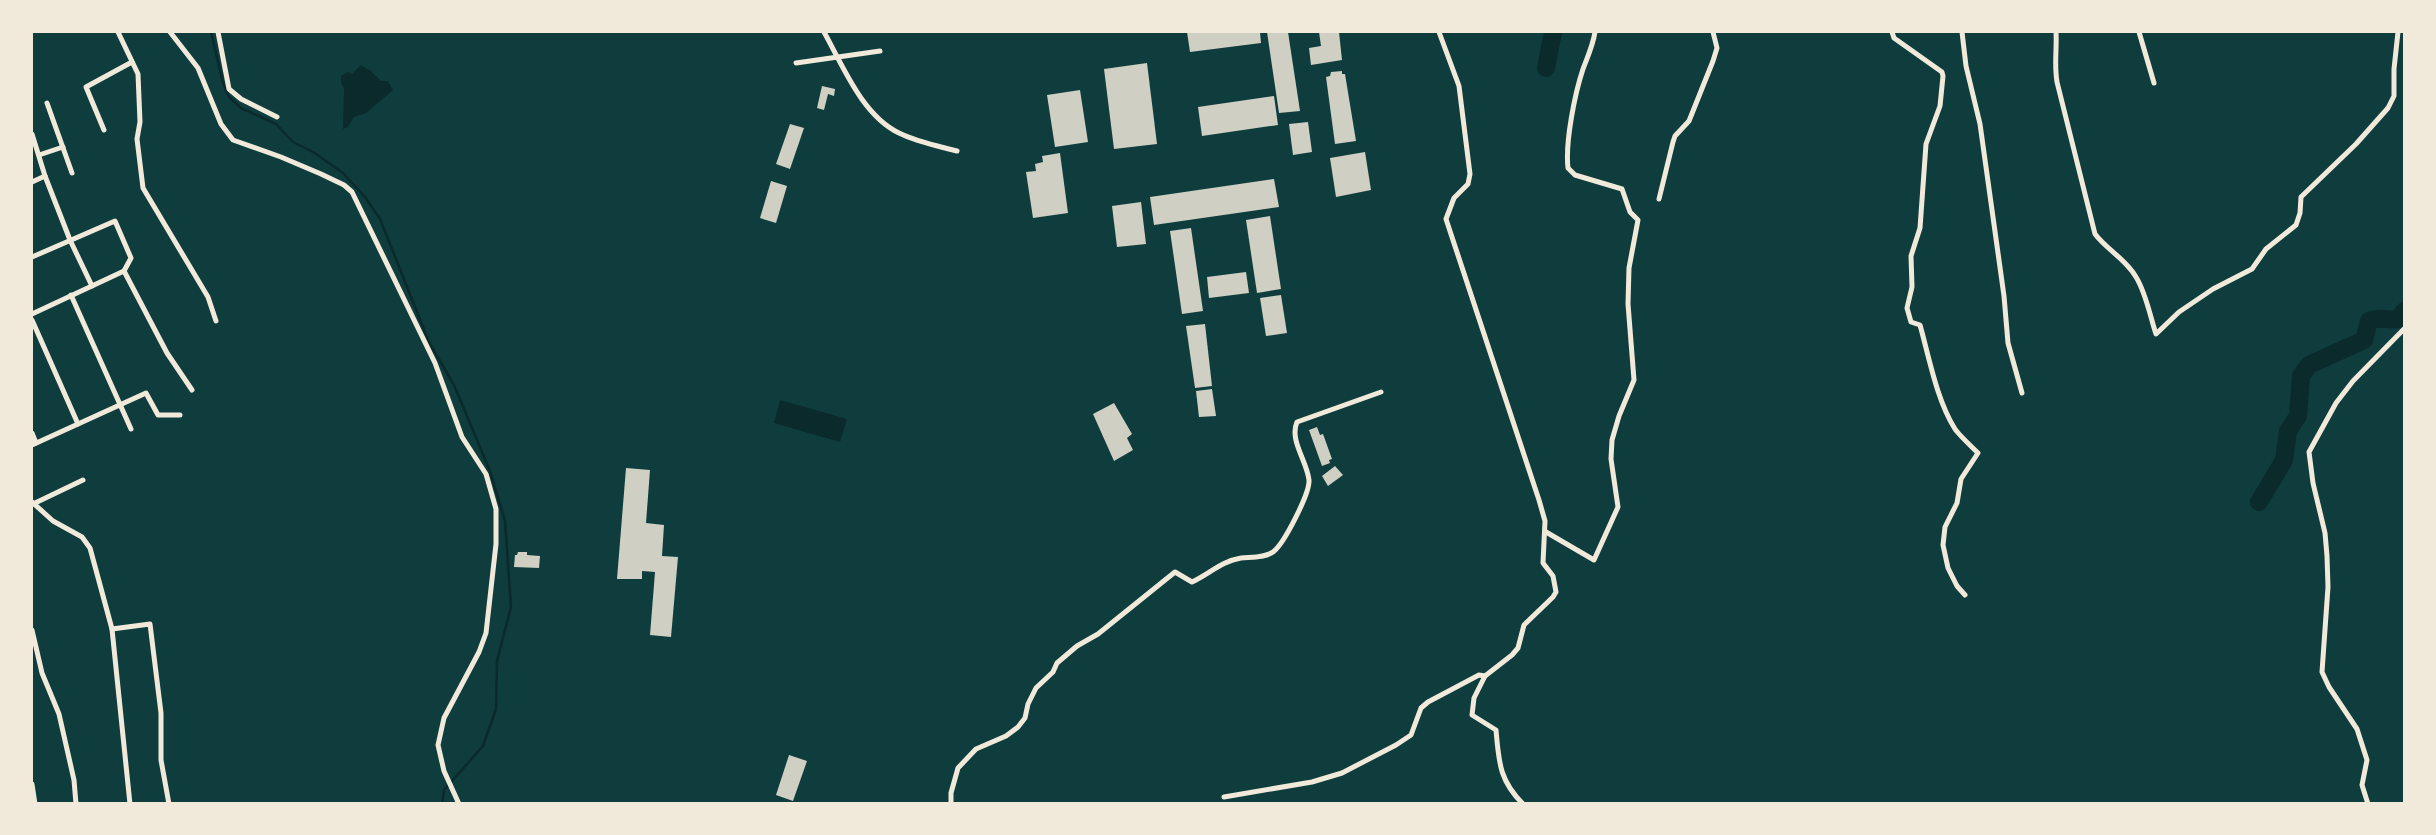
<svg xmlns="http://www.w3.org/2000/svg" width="2436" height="835" font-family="Lato,sans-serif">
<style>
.water{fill:#0a2a2b}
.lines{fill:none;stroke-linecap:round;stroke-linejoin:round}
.stream{stroke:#0a2a2b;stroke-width:2.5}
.river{stroke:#0a2a2b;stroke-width:18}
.building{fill:#cfcfc3}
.minor{stroke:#f1e9da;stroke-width:5}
</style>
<rect width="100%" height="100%" fill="#0f3d3e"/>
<g class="water">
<polygon points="361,65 371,71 381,81 388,81 393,90 366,113 354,117 348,127 343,129 344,88 341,83 341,76 348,72 352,74"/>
<polygon points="780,400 847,419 840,442 774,423"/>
</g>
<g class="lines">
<polyline class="stream" points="211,32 223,83 229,97 241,108 276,124 293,142 313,152 343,173 365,197 380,219 429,342 454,385 490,471 505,521 511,607 497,661 496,709 483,746 444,790 442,804"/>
<g class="river">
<polyline points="1546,68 1553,32"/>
<path d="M2259,502l25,-42 4,-29 10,-15 3,-40 8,-11 55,-25 5,-19c11,-5 19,0 30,-2l5,-8"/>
</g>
</g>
<g class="building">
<polygon points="1187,32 1260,32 1261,43 1190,52"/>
<polygon points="1267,32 1288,32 1300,111 1279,113"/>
<polygon points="1319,32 1339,32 1342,60 1311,65 1309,48 1321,46"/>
<polygon points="1147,63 1157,144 1114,149 1104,69"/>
<polygon points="1342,71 1342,74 1345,74 1356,141 1335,144 1326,77 1330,76 1331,72"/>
<polygon points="822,86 835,89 834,96 828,94 824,110 817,108"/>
<polygon points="1080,90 1088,142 1055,147 1047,95"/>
<polygon points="1274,96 1278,125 1202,136 1198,107"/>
<polygon points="1308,122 1312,152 1293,155 1289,124"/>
<polygon points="790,124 804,128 790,169 776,164"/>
<polygon points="1365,152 1371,190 1336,197 1330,158"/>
<polygon points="1060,153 1068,213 1033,218 1026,172 1036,171 1035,164 1043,162 1042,156"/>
<polygon points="1274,179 1279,207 1154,225 1150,197"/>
<polygon points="771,181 787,186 776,223 760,218"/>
<polygon points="1141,202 1146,244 1117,247 1112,206"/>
<polygon points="1270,216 1281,289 1257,293 1246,220"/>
<polygon points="1191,228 1203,311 1182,314 1170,231"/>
<polygon points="1246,272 1249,293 1209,298 1207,277"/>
<polygon points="1281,295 1287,333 1266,336 1260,298"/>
<polygon points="1205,324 1212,386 1195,388 1186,326"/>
<polygon points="1212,389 1216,416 1199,417 1196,391"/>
<polygon points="1114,403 1132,434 1127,438 1133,450 1114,461 1093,414"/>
<polygon points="1317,427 1320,435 1323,434 1332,459 1329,460 1330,463 1322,466 1309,430"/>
<polygon points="1335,466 1343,475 1328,486 1322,476"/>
<polygon points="626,468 650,470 646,523 664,525 662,556 678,557 671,637 650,635 655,572 642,571 642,579 617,579"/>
<polygon points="518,552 527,552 527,555 540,556 539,568 514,567 515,555 517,555"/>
<polygon points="789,755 807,761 793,801 776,795"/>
</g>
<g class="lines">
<g class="minor">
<polyline points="118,32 138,74 140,122 137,139 143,188 208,297 216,321"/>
<polyline points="170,32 198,68 221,124 233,140 281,157 321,174 344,185 352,192 435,363 462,437 486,474 496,509 496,544 486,633 479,652 444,718 438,745 444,771 459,804"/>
<polyline points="218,32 229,89 241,99 277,117"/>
<path d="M824,32c19,34 38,83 75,101 18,9 39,13 58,18"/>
<path d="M1439,32l20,54 11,88 -2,10 -14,14 -8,21 93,281 6,21 -2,42 10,13 3,16 -3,5 -29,28 -6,23 -6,7 -27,21 -11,22 -2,17 24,15c3,32 3,50 27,74"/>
<path d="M1892,32l2,6 48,34 1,4 -3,30 -14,38 -6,84 -9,28 1,31 -5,21 4,14 9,3c9,32 17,76 35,104 4,6 17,18 23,24l-17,26 -4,24 -12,24 -2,18 5,23 9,18 8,9"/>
<polyline points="1962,32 1966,66 1980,124 2004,296 2008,343 2022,393"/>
<path d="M2056,32c1,17 -2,32 1,50l38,152c12,16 31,25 41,43 10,16 14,39 20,57l23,-22 34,-23 39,-20 14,-20 30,-24 4,-12 1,-16 55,-53 32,-36 6,-12v-27l4,-37"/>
<polyline points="2139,32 2154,83"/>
<polyline points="796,63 880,51"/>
<polyline points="47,103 72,173"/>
<polyline points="104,130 86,87 132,62"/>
<polyline points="32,134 45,176 70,240 92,286"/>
<polyline points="39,155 63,147"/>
<polyline points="32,182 45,176"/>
<polyline points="1659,199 1673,142 1675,136 1689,121 1713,61 1717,48 1713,32"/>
<polyline points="32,257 115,221 131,258 124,271 32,314"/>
<polyline points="124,271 167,353 192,390"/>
<polyline points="71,295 131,429"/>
<polyline points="32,320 78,424"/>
<polyline points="32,433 36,443"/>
<polyline points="32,445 146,393 158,415 180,415"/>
<polyline points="32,502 53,521 82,537 90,548 112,629 130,804"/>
<polyline points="33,504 83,480"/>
<path d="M1546,532l48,28 24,-53 -7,-48 1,-19 7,-24 15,-36 -6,-76 1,-36 9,-48 -8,-8 -8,-23 -47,-14 -7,-7c-3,-26 7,-75 15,-99 5,-13 10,-24 12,-37"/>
<polyline points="112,629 150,624 161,713 161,760 169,804"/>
<polyline points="32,630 42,673 59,714 74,780 76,804"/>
<polyline points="32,784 35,804"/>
<polyline points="1224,797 1312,782 1342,773 1396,745 1411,735 1421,708 1428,702 1479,675 1485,676"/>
<path d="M951,804v-11l7,-25 18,-19 30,-13 12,-9 7,-9 3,-14 8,-16 17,-16 4,-9 20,-17 21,-12 77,-62 17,10c17,-8 30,-21 49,-24 10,-1 24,0 32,-6 11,-8 37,-59 36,-72 -2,-19 -20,-40 -12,-58l84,-30"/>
<polyline points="2368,804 2362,785 2367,760 2357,729 2329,687 2322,672 2328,587 2327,556 2325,533 2313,483 2309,452 2336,403 2353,381 2404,329"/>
</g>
</g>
<rect width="2436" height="835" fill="none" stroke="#f1e9da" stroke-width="66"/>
</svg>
